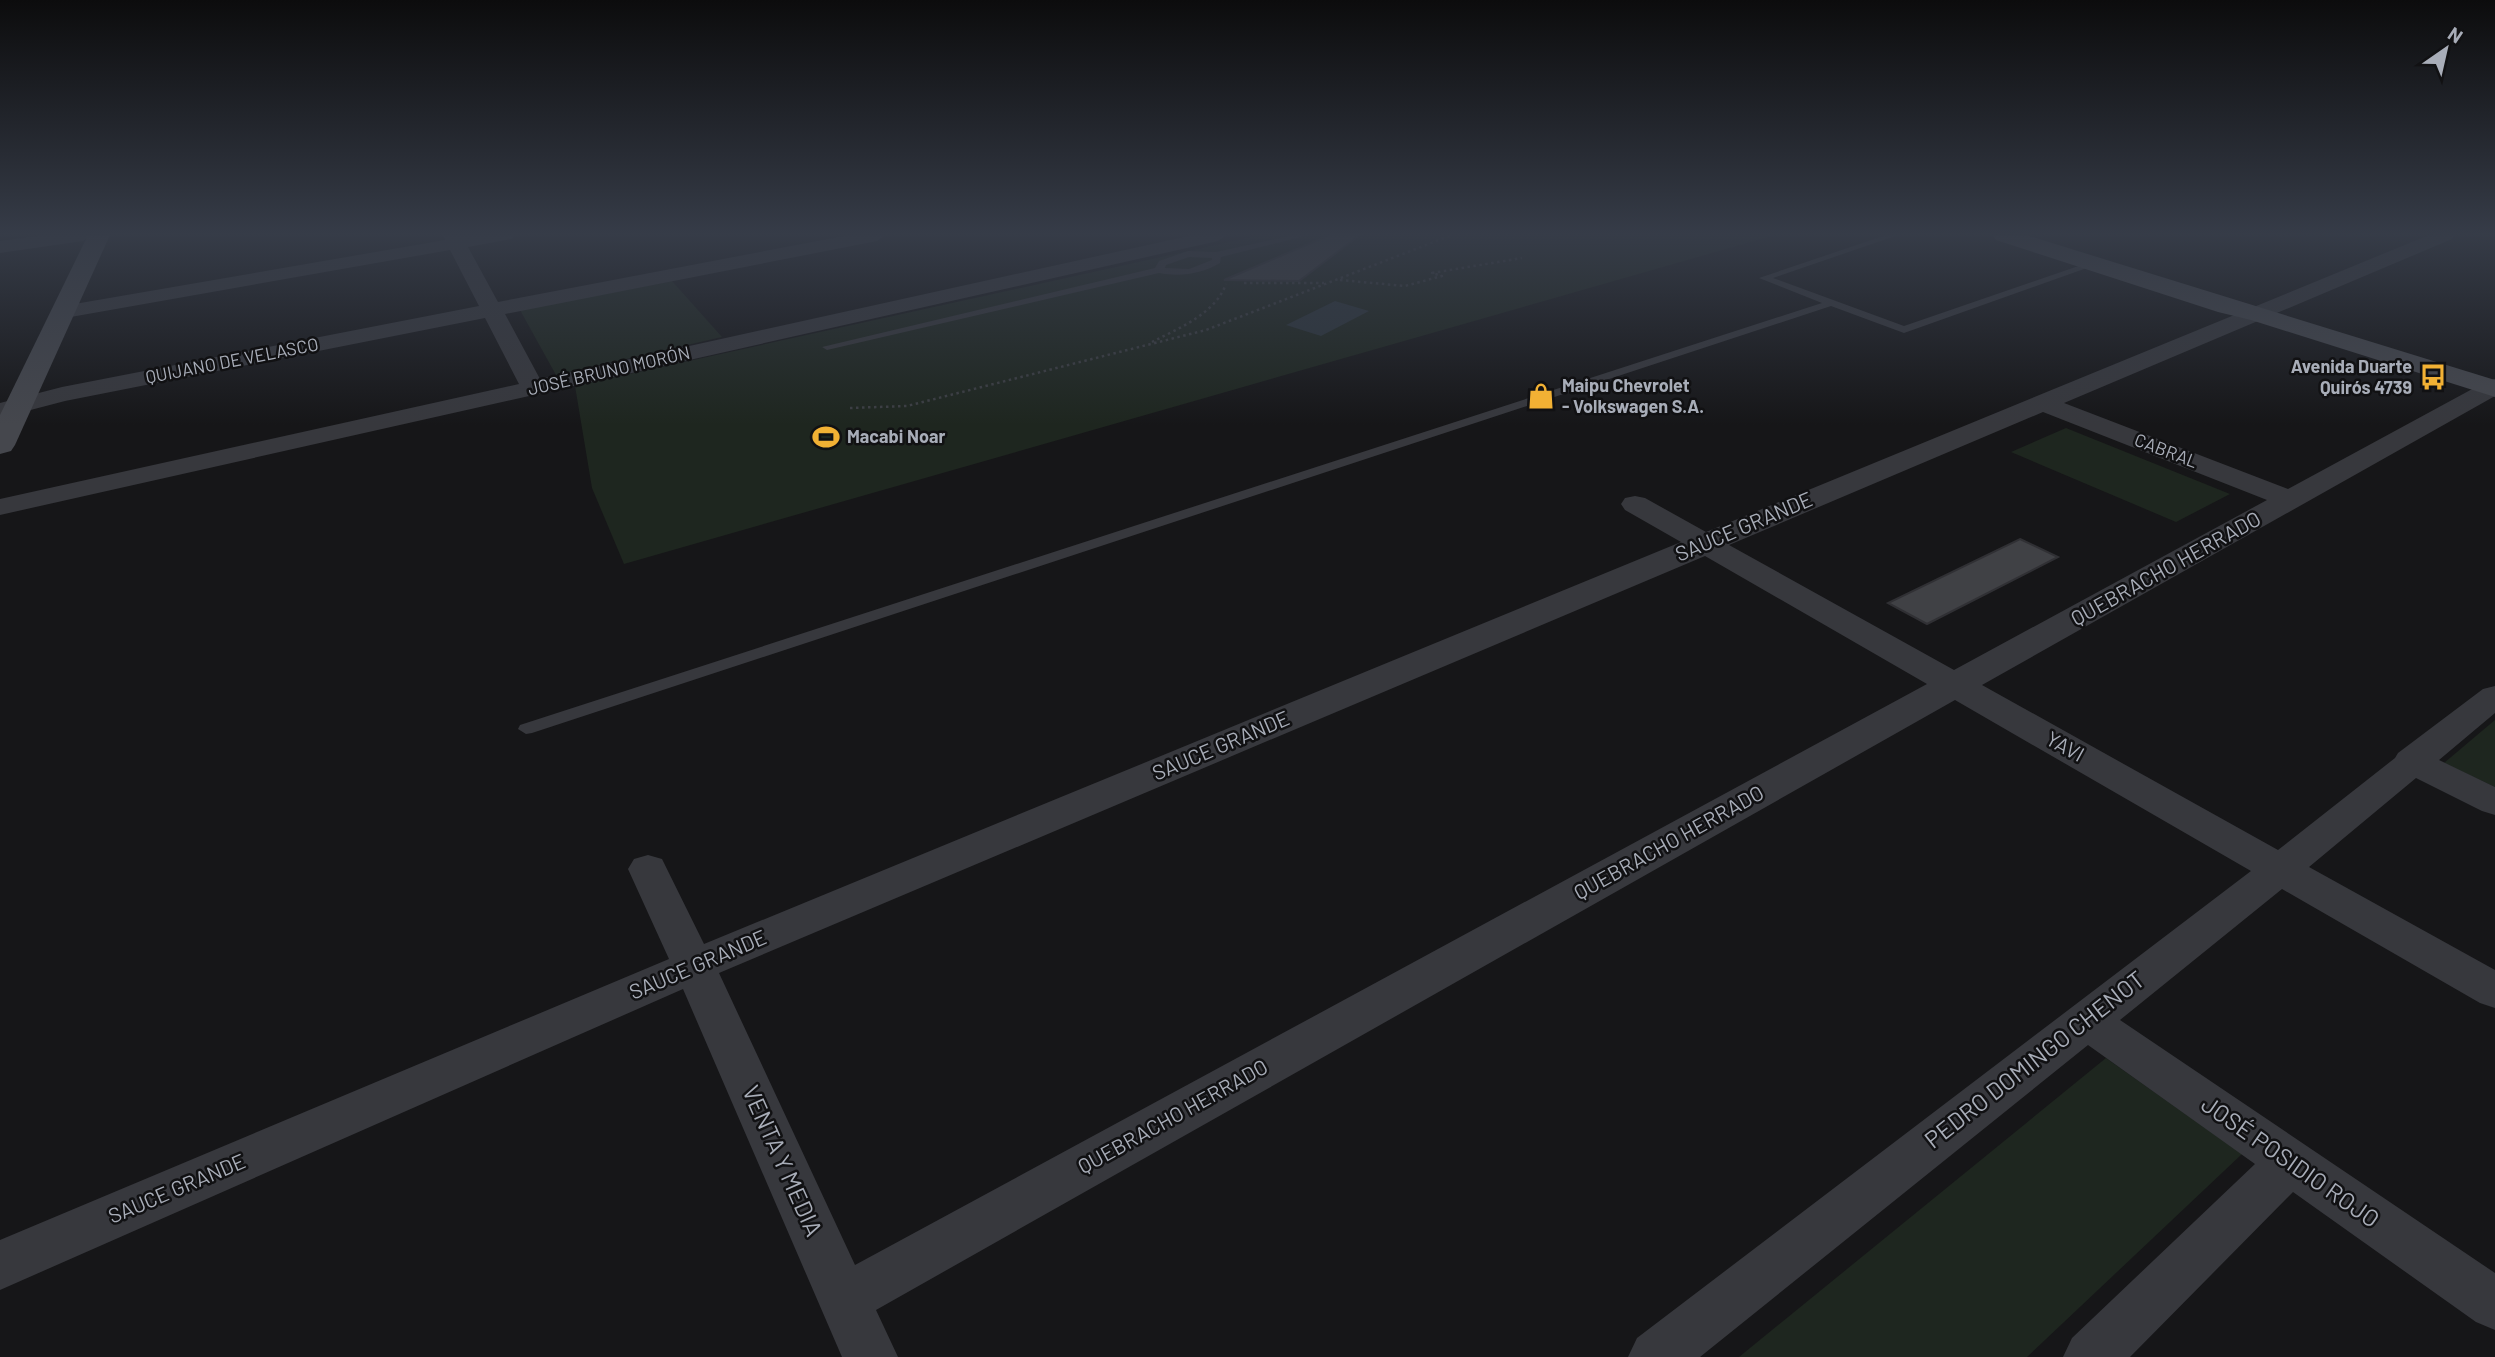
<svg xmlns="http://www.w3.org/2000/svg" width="2495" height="1357" font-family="Barlow,sans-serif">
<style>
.green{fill:#1e261f}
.water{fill:#2c353c}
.building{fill:#404145;stroke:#303034;stroke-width:2}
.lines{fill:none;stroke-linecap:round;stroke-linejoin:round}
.path{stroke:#3d3f44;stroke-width:2.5;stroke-dasharray:2.5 3.5;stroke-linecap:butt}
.lane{fill:#37383d;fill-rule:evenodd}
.street{fill:#37383d;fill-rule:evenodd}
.secondary{fill:#45474d;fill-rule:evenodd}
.labels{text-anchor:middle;stroke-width:5;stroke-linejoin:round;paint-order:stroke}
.far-street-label{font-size:18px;fill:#a8adb8;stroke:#111113}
.far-poi-label{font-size:18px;font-weight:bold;fill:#a8adb8;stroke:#111113;text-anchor:start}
.street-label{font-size:21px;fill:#a8adb8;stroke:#111113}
.near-street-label{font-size:24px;fill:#a8adb8;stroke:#111113}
</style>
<rect width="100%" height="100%" fill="#161618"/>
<g class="green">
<polygon points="1261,235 1775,235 624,564 592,488 575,386"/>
<polygon points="672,281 722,337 556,375 520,310"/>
<polygon points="2066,428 2230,494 2176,522 2011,452"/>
<polygon points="2495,720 2495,787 2444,763"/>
<polygon points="2106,1058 2242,1154 2027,1357 1739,1357"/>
</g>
<polygon class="water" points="1335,301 1369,311 1321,336 1286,325"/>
<g class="building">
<polygon points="1330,235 1360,235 1299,281 1224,280"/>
<polygon points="2020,539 2058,557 1927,624 1888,603"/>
</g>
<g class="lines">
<g class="path">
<polyline points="1340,280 1405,286 1442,276 1432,273 1522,258"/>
<polyline points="1244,283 1324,283"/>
<path d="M1152,342c27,-14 63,-28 74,-58"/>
<polyline points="850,408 907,406 1206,330 1452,235"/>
</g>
<g class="lane">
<path d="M1294,235h15l-88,22 -1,6c-19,11 -39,14 -61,10l-332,77 -5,-3 333,-79 4,-7 29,-10 28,1zM1189,257l23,1v2l-23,9 -24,-1 1,-3z"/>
<polygon points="1886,235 1898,235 1773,278 1904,326 2090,262 2098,264 1904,333 1831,306 532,733 526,734 518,729 520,725 1822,303 1759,278"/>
</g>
<g class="street">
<polygon points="45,235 92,235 83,241 0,253 0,241"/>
<polygon points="443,235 514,235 512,239 468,247 498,302 849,235 886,235 877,241 505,314 540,379 1193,235 1227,235 1218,241 0,515 0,499 519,384 485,318 65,401 0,418 0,403 62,387 479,306 450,250 65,318 57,317 54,312 57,307 445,240"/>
<path d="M2429,235h25l-2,4 -388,164 224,86 199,-108 8,-2v17l-513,289 296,165 117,-92 3,-5 85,-64 12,-3v27l-56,47 56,27v28l-13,-4 -66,-33 -107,89 186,103v38l-15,-5 -198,-114 -162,131 375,253v57l-19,-8 -183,-130 -163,165h-67l9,-19 183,-174 -167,-119 -388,312h-72l9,-19 614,-467 -296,-171 -1079,610 22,47h-56l-159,-368 -683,301v-50l669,-281 -41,-90 6,-10 14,-4 14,4 42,85 977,-402 -56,-32 -4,-6 4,-6 10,-2 10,2 61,34zM2043,412l224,88 -313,170 -225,-125zM1705,556l222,128 -1072,581 -136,-292z"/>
</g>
<g class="secondary">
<polygon points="88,235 110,235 15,445 11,451 0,454 0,415"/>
<polygon points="1993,235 2026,235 2495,380 2495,397 2251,320 2218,312 1996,240"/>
</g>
</g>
<linearGradient id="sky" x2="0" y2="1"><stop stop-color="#0c0c0d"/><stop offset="0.55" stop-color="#363c48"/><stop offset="1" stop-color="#363c48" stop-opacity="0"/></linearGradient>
<rect width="2495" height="425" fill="url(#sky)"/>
<defs>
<g id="bus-bare" transform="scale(2.1)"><path d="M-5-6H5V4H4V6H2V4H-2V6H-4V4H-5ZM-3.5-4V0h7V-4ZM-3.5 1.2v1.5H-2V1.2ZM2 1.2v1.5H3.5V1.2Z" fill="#f2b134" stroke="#111113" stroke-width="2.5" paint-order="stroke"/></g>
<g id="shop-bare" transform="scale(2.1)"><path d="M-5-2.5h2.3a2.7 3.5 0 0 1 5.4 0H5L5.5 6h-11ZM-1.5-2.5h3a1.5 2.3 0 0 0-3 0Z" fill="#f2b134" stroke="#111113" stroke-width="2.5" paint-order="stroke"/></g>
<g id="stadium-bare" transform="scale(2.1)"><path d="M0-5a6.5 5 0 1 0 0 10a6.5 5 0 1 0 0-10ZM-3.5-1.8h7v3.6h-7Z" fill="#f2b134" stroke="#111113" stroke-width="2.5" paint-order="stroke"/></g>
</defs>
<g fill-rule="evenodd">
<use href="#bus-bare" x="2433" y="377"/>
<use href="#shop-bare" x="1541" y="396"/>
<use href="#stadium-bare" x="826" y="437"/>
</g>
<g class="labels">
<g class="far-street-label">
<text transform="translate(232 361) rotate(-11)" y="6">QUIJANO DE VELASCO</text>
<text transform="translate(609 371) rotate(-13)" y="6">JOSÉ BRUNO MORÓN</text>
<text transform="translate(2166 451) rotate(21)" y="6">CABRAL</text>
</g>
<g class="far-poi-label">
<text x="2412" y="373" text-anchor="end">Avenida Duarte<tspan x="2412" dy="21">Quirós 4739</tspan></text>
<text x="1562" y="392">Maipu Chevrolet<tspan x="1562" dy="21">- Volkswagen S.A.</tspan></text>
<text x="847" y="443">Macabi Noar</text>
</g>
<g class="street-label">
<text transform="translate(1744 527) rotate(-23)" y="7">SAUCE GRANDE</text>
<text transform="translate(2166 569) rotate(-29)" y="7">QUEBRACHO HERRADO</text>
<text transform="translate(1221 746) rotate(-23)" y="7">SAUCE GRANDE</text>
<text transform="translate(2065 747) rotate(29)" y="7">YAVI</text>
<text transform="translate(1669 843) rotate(-29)" y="7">QUEBRACHO HERRADO</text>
<text transform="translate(698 965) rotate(-23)" y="7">SAUCE GRANDE</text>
<text transform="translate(1173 1117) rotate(-29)" y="7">QUEBRACHO HERRADO</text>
<text transform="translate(177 1189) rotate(-23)" y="7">SAUCE GRANDE</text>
</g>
<g class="near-street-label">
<text transform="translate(2035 1060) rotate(-38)" y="8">PEDRO DOMINGO CHENOT</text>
<text transform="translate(782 1161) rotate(66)" y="8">VENTA Y MEDIA</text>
<text transform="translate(2290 1162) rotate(35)" y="8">JOSÉ POSIDIO ROJO</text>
</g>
</g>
<g transform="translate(2446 49) rotate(34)" stroke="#111113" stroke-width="5" paint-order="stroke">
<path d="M0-5L12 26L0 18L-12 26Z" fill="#a8adb8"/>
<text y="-10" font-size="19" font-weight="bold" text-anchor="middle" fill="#a8adb8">N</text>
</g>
</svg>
